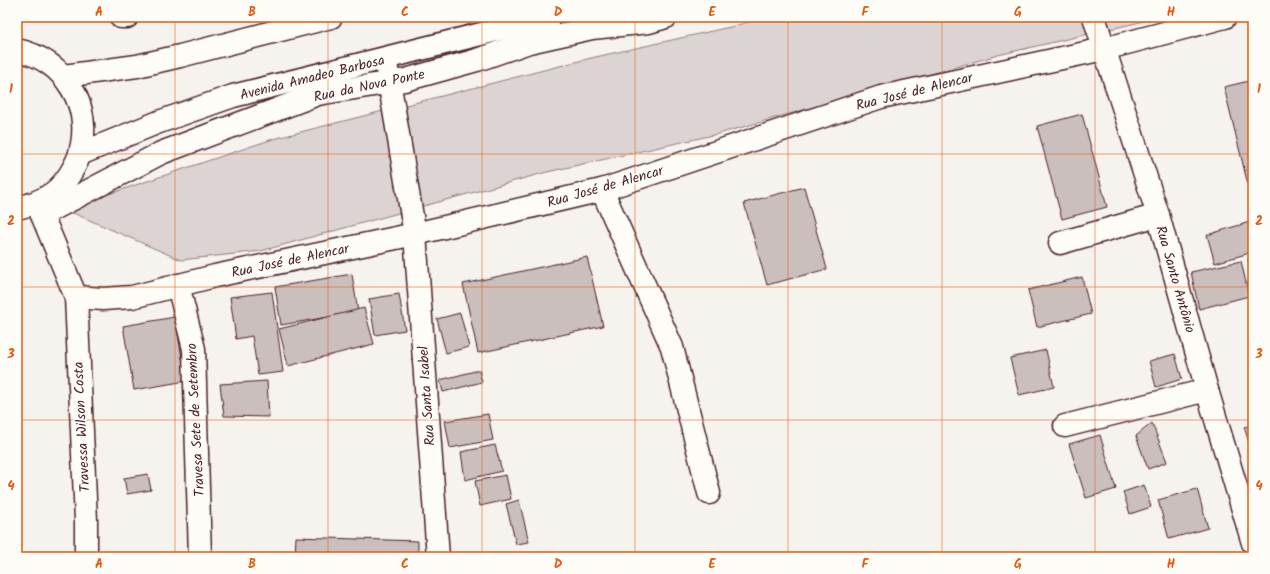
<svg xmlns="http://www.w3.org/2000/svg" width="1270" height="574" font-family="Kalam,sans-serif">
<style>
.green{fill:#dcd4d2;stroke:#937a7e}
.building{fill:#cbbfbe;stroke:#4a1f2b}
.lines{fill:none;stroke-linecap:round;stroke-linejoin:round}
.minor-casing{stroke:#4a1f2b;stroke-width:25}
.major-casing{stroke:#4a1f2b;stroke-width:25}
.minor{stroke:#fdfcf7;stroke-width:22}
.major{stroke:#fdfcf7;stroke-width:22}
.grid{fill:none;stroke:#e8590c;stroke-width:1;stroke-opacity:0.55}
.labels{text-anchor:middle;stroke-width:3.5;stroke-linejoin:round;paint-order:stroke}
.street-label{font-size:14px;fill:#4a1f2b;stroke:#fdfcf7}
.neatline{fill:none;stroke:#e8590c;stroke-width:1.5}
.grid-label{font-size:13px;text-anchor:middle;font-weight:bold;fill:#e8590c}
</style>
<rect width="100%" height="100%" fill="#f6f3ef"/>
<filter id="ink" filterUnits="userSpaceOnUse"><feTurbulence type="fractalNoise" baseFrequency=".025" numOctaves="2"/><feDisplacementMap in="SourceGraphic" scale="8" xChannelSelector="R" yChannelSelector="G"/><feConvolveMatrix kernelMatrix="1 2 1 2 8 2 1 2 1" color-interpolation-filters="sRGB"/></filter>
<g filter="url(#ink)">
<polygon class="green" points="766,17 1162,17 998,55 718,134 547,172 261,251 181,260 64,209 273,139 591,58 730,27"/>
<g class="building">
<polygon points="1253,80 1253,188 1249,189 1224,87"/>
<polygon points="1082,114 1107,207 1062,219 1037,126"/>
<polygon points="804,187 827,269 767,285 744,203"/>
<polygon points="1253,221 1253,252 1215,263 1207,235"/>
<polygon points="587,257 603,326 478,353 463,284"/>
<polygon points="1253,258 1253,276 1248,259"/>
<polygon points="1241,261 1249,296 1199,309 1191,272"/>
<polygon points="352,274 358,312 281,325 275,287"/>
<polygon points="1082,277 1091,314 1037,327 1028,290"/>
<polygon points="272,292 283,372 258,375 252,336 236,339 230,297"/>
<polygon points="399,294 405,330 375,335 369,299"/>
<polygon points="364,308 374,344 288,366 279,329"/>
<polygon points="460,313 469,347 446,353 437,319"/>
<polygon points="175,317 186,381 134,390 123,326"/>
<polygon points="1046,350 1054,387 1019,395 1010,358"/>
<polygon points="1175,354 1182,379 1156,387 1149,361"/>
<polygon points="479,370 482,382 443,392 440,380"/>
<polygon points="267,381 269,417 224,416 220,384"/>
<polygon points="488,414 493,440 450,448 445,421"/>
<polygon points="1152,423 1167,462 1148,469 1136,436"/>
<polygon points="1253,425 1253,454 1244,427"/>
<polygon points="1100,435 1116,489 1086,498 1069,444"/>
<polygon points="495,445 502,471 465,480 461,452"/>
<polygon points="148,474 151,490 127,494 124,478"/>
<polygon points="506,475 511,499 480,506 475,481"/>
<polygon points="1144,485 1151,507 1130,514 1123,492"/>
<polygon points="1197,489 1208,528 1169,539 1158,500"/>
<polygon points="519,500 529,542 516,544 506,504"/>
<polygon points="296,537 418,541 418,557 295,557"/>
</g>
<g class="lines">
<g class="minor-casing">
<g id="minor">
<polyline points="121,17 127,17"/>
<polyline points="1094,17 1158,215 1207,390 1253,543"/>
<polyline points="387,69 415,234 438,557"/>
<polyline points="602,190 672,347 709,493"/>
<polyline points="37,203 76,297 103,299 132,297 215,276 415,234 602,190 881,97 1104,49 1225,17"/>
<polyline points="42,215 161,153 318,94 405,80 477,60 529,42 592,28 649,22 666,17"/>
<polyline points="1060,243 1158,215"/>
<polyline points="178,285 194,349 200,557"/>
<polyline points="76,297 86,521 86,557"/>
<polyline points="1065,426 1207,390"/>
</g>
</g>
<g class="major-casing">
<g id="major">
<path d="M17,50c48,10 76,56 63,103 -1,5 -4,10 -6,14 -5,10 -12,19 -21,26 -11,8 -23,12 -36,15"/>
<polyline points="64,76 137,66 180,56 331,17"/>
<polyline points="80,154 159,122 233,96 549,17"/>
</g>
</g>
<use href="#minor" class="minor"/>
<use href="#major" class="major"/>
</g>
</g>
<path class="grid" d="M175,17v540M328,17v540M482,17v540M635,17v540M788,17v540M942,17v540M1095,17v540M17,154h1236M17,287h1236M17,420h1236"/>
<g class="labels">
<g class="street-label">
<text transform="translate(312 77) rotate(-14)" y="5">Avenida Amadeo Barbosa</text>
<text transform="translate(369 85) rotate(-12)" y="5">Rua da Nova Ponte</text>
<text transform="translate(914 91) rotate(-14)" y="5">Rua José de Alencar</text>
<text transform="translate(605 186) rotate(-16)" y="5">Rua José de Alencar</text>
<text transform="translate(290 260) rotate(-12)" y="5">Rua José de Alencar</text>
<text transform="translate(1176 279) rotate(74)" y="5">Rua Santo Antônio</text>
<text transform="translate(426 396) rotate(-94)" y="5">Rua Santa Isabel</text>
<text transform="translate(195 420) rotate(-93)" y="5">Travesa Sete de Setembro</text>
<text transform="translate(81 427) rotate(-93)" y="5">Travessa Wilson Costa</text>
</g>
</g>
<rect width="1270" height="574" fill="none" stroke="#fdfcf7" stroke-width="44"/>
<rect x="22" y="22" width="1226" height="530" class="neatline"/>
<g class="grid-label">
<text x="99" y="16">A</text>
<text x="252" y="16">B</text>
<text x="405" y="16">C</text>
<text x="558" y="16">D</text>
<text x="712" y="16">E</text>
<text x="865" y="16">F</text>
<text x="1018" y="16">G</text>
<text x="1171" y="16">H</text>
<text x="11" y="93">1</text>
<text x="1259" y="93">1</text>
<text x="11" y="225">2</text>
<text x="1259" y="225">2</text>
<text x="11" y="358">3</text>
<text x="1259" y="358">3</text>
<text x="11" y="490">4</text>
<text x="1259" y="490">4</text>
<text x="99" y="568">A</text>
<text x="252" y="568">B</text>
<text x="405" y="568">C</text>
<text x="558" y="568">D</text>
<text x="712" y="568">E</text>
<text x="865" y="568">F</text>
<text x="1018" y="568">G</text>
<text x="1171" y="568">H</text>
</g>
</svg>
